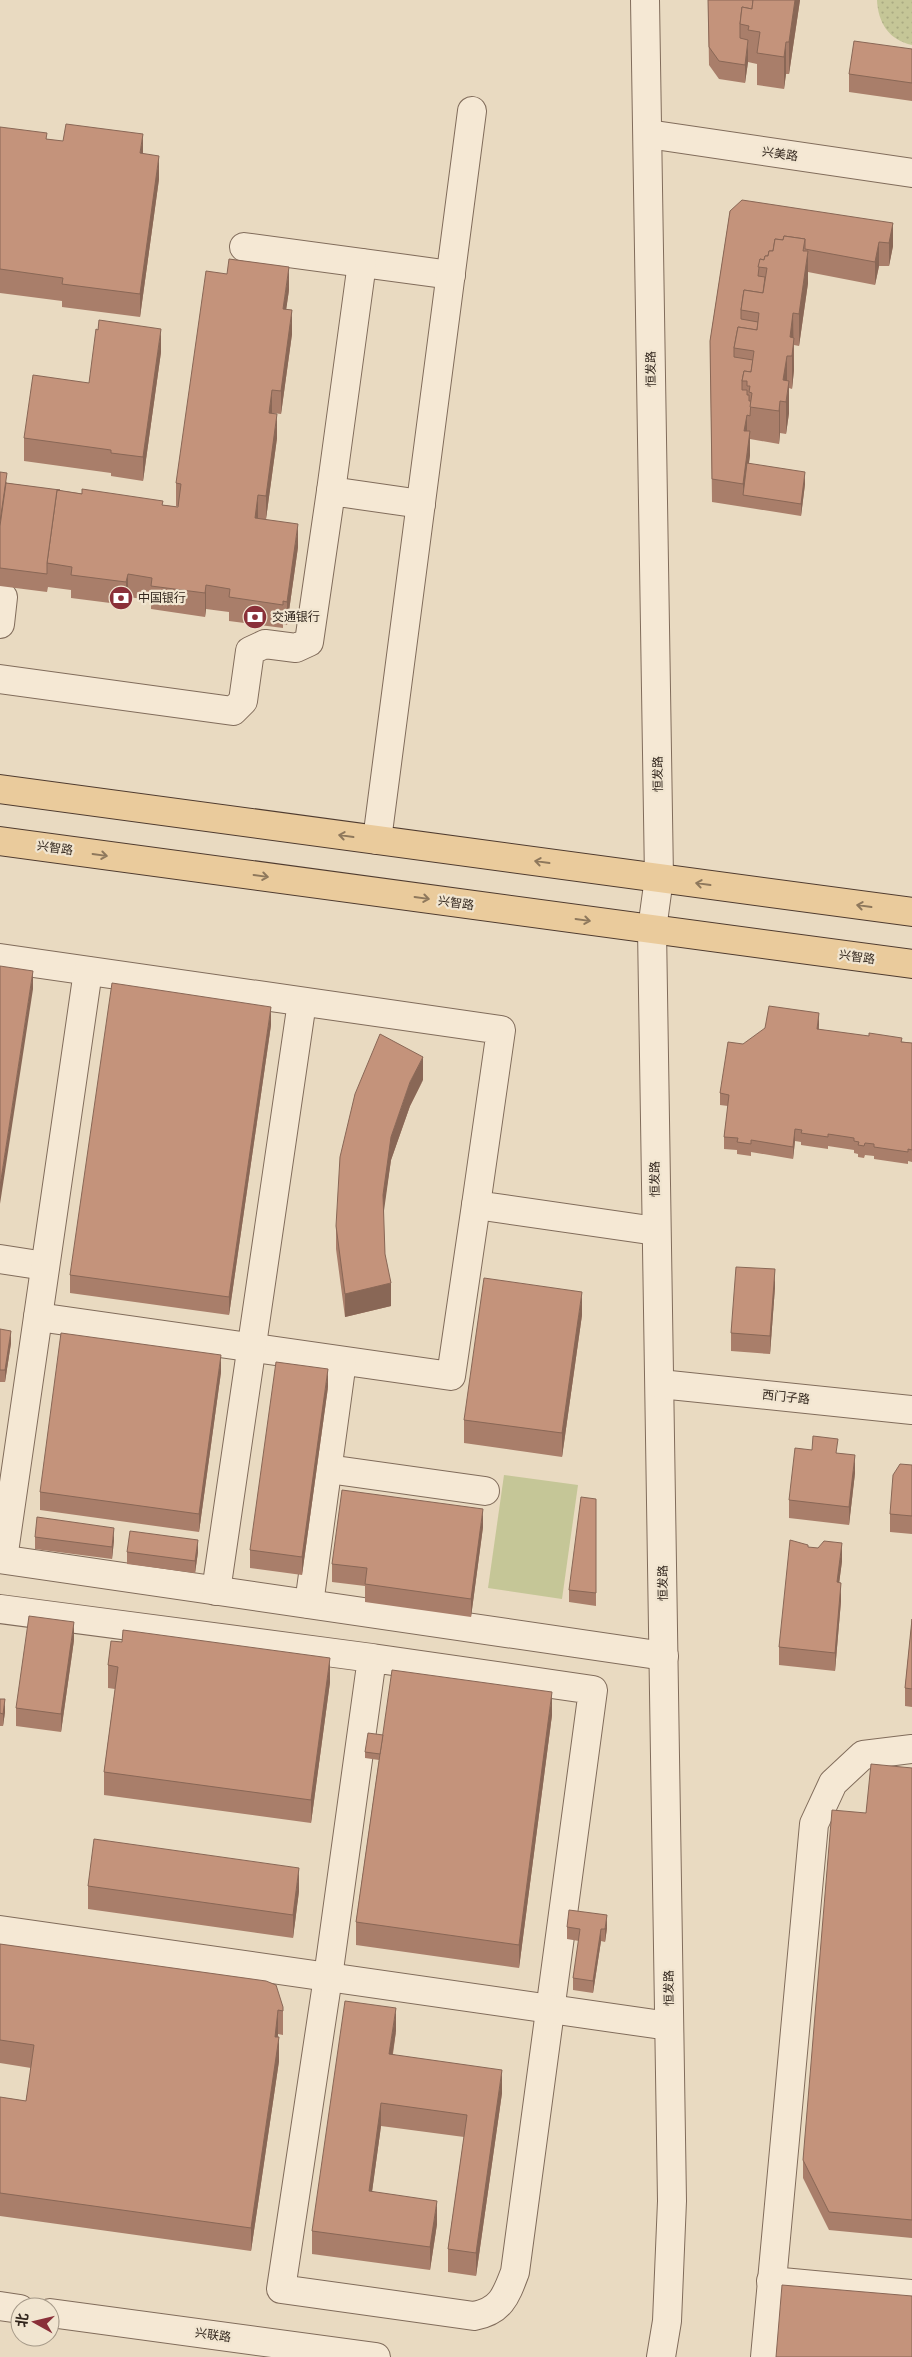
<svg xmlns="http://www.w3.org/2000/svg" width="912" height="2357" font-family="'Roboto Serif','Noto Sans SC',serif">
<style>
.grass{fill:url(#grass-dots)}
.pitch{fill:#c5c697}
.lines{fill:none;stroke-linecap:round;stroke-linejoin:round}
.minor-casing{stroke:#816c5b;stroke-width:30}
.major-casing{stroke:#4f3b2f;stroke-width:30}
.minor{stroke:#f5e8d4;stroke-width:28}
.major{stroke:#eacb9c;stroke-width:28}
.wall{fill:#a97e6a}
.shaded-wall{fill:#896756}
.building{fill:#c4937b;stroke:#896756}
.oneway{stroke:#8e785c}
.labels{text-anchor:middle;stroke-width:4.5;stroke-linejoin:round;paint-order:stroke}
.street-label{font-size:12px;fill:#32261d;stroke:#f1e5d0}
.poi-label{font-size:12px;fill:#32261d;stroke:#f1e5d0;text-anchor:start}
</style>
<defs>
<pattern id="grass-dots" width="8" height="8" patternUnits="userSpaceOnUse" patternTransform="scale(1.25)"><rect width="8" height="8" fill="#c5c697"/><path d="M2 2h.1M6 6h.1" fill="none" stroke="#aaaa82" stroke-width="1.8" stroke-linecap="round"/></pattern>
</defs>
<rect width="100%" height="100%" fill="#e9dac1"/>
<path class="grass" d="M877,0h35v45c-23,-5 -34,-22 -35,-45z"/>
<polygon class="pitch" points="504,1475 578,1485 562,1599 488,1588"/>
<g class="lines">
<g class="minor-casing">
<g id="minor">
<polyline points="645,0 659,878 652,929 672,2201 667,2321 661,2357"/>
<polyline points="648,134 912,173"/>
<polyline points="244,247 451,275"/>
<polyline points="331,491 362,263"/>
<polyline points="0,624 3,597"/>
<polyline points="0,679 233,711 243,701 250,651 265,644 296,648 309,642 331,491 421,504"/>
<polyline points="377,840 472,111"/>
<polyline points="0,958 501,1030 476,1205 656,1231"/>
<polyline points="0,1259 45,1266"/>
<polyline points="38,1317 451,1376 476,1205"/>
<polyline points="660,1384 912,1410"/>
<polyline points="328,1469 485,1491"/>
<polyline points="0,1559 664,1656"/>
<polyline points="3,1559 88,971"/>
<polyline points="216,1591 302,1002"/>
<polyline points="309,1604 342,1361"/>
<path d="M0,1609l372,49 -44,319 -47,312 193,27c27,-5 32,-20 41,-44l78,-582 -221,-32"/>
<polyline points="0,1930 669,2026"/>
<polyline points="771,2281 912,2294"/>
<polyline points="0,2306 20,2309"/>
<polyline points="50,2313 376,2357"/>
<polyline points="765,2357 814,1824 833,1783 863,1755 912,1749"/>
</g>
</g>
<g class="major-casing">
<g id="major">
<polyline points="0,789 912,912"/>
<polyline points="0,841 912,964"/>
</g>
</g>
<use href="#minor" class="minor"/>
<use href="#major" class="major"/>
</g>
<g class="wall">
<polygon points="708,0 800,0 789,74 786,74 784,89 757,85 757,64 748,62 745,83 719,79 709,65"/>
<polygon points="912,49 912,101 849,92 849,74"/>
<polygon points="0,127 47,139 143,154 159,179 140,317 62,307 62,301 0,293"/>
<polygon points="730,211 893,223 893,246 889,266 879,266 875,285 808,272 808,283 799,346 794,345 794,370 792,389 789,388 789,413 786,434 780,433 779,444 750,439 750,455 749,463 805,484 801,516 712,502 710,341"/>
<polygon points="289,290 286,309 292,334 281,414 272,413 277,438 266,519 298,547 287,625 283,624 283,628 229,621 229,612 206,609 205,617 151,609 151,600 128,597 126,605 71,598 71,590 48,587 47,592 0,586 0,472 7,483 178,507 178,506 176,506 176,483"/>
<polygon points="161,352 143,481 111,476 111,473 24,461 24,438"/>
<polygon points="271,1025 229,1315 70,1293 70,1275"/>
<polygon points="819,1025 819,1030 912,1043 912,1162 908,1161 908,1164 874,1159 874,1156 865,1155 864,1158 858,1157 858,1154 854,1153 854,1150 828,1146 828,1149 801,1145 801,1142 795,1141 793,1159 751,1152 751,1156 737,1154 737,1150 724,1149 724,1137 728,1106 720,1105 720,1093 743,1044"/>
<polygon points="423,1080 410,1106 391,1160 383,1212 385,1254 391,1306 345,1317 336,1249 336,1226"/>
<polygon points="775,1287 770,1354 731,1351 731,1333"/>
<polygon points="582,1315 562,1457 464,1443 464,1420"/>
<polygon points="0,1329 11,1343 5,1382 0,1382"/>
<polygon points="221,1372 199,1532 40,1510 40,1492"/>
<polygon points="328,1387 302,1575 250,1568 250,1550"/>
<polygon points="838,1453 855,1473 849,1525 789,1518 789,1500"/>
<polygon points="912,1465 912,1534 890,1532 890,1514"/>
<polygon points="596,1499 596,1606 569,1602 569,1590"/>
<polygon points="483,1527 471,1617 365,1602 365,1586 332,1582 332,1564"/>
<polygon points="35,1537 114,1540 112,1559 35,1549"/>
<polygon points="808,1547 842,1561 839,1583 841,1601 835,1671 779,1665 779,1647"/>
<polygon points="127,1552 198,1552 195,1573 127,1564"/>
<polygon points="912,1619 912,1707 905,1706 905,1688"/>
<polygon points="74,1640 61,1732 16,1726 16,1708"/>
<polygon points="122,1642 330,1682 311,1823 104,1795 104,1772 115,1689 108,1688 108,1665"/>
<polygon points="0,1699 5,1712 3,1726 0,1726"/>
<polygon points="552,1715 519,1968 356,1945 356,1922 379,1760 365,1758 365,1752"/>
<polygon points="912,1768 912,2238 829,2230 803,2178 803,2160 866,1813"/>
<polygon points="88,1886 299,1891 293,1938 88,1909"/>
<polygon points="567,1927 607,1928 605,1942 601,1941 593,1993 573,1990 573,1978 579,1941 567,1939"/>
<polygon points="0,1944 283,2007 283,2035 278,2034 279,2061 251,2251 0,2216 0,2097 26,2101 31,2068 0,2063"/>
<polygon points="396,2031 393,2054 502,2093 476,2276 448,2272 448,2249 464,2137 381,2126 372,2191 437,2224 430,2270 312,2254 312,2231"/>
</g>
<g class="shaded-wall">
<polygon points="795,0 800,0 789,74 789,42"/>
<polygon points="786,42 786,74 784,89 784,57"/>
<polygon points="748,44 748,62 745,83 745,65"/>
<polygon points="143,134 143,158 140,153"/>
<polygon points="159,156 159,179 140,317 140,294"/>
<polygon points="893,223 893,246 889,266 889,243"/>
<polygon points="879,242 879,266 875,285 875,262"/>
<polygon points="808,251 808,283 799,346 799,314"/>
<polygon points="289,267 289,290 283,332 283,309"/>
<polygon points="292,310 292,334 281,414 281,391"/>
<polygon points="793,313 794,370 792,389 792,356 790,337"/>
<polygon points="161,329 161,352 143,481 143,457"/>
<polygon points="787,356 787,388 783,380"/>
<polygon points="789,381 789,413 786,434 786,402"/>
<polygon points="272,390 272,413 269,437 269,413"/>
<polygon points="780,401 780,433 779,444 779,411"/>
<polygon points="277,414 277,438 266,519 266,496"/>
<polygon points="747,415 747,438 744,431"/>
<polygon points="750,431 750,455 744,495 743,495 743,484"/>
<polygon points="805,472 805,484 801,516 801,504"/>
<polygon points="258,495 258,518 255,518"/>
<polygon points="298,524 298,547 287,625 287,602"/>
<polygon points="128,574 128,597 126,605 126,582"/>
<polygon points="206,585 206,609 205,617 205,593"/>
<polygon points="33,971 33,989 0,1204 0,1186"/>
<polygon points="271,1007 271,1025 229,1315 229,1297"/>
<polygon points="819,1013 819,1025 817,1041 817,1029"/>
<polygon points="423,1057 423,1080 410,1106 391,1160 383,1218 383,1195 391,1137 410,1082"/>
<polygon points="795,1129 795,1141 793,1159 793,1147"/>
<polygon points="775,1269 775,1287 770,1354 770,1336"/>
<polygon points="391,1283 391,1306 345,1317 345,1294"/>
<polygon points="582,1292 582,1315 562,1457 562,1433"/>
<polygon points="11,1331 11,1343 5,1382 5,1370"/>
<polygon points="221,1355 221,1372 199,1532 199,1514"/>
<polygon points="328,1369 328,1387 302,1575 302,1557"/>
<polygon points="855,1455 855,1473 849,1525 849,1507"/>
<polygon points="483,1509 483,1527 471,1617 471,1599"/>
<polygon points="114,1528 114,1540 112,1559 112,1547"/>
<polygon points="198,1540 198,1552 195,1573 195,1561"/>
<polygon points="842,1543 842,1561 837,1600 837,1582"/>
<polygon points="841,1583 841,1601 835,1671 835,1653"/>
<polygon points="74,1622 74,1640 61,1732 61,1714"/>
<polygon points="330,1658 330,1682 311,1823 311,1800"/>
<polygon points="552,1692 552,1715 519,1968 519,1945"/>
<polygon points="5,1699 5,1712 3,1726 3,1714"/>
<polygon points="299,1868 299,1891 293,1938 293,1915"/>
<polygon points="607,1915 607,1928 605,1942 605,1929"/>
<polygon points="601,1929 601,1941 593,1993 593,1981"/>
<polygon points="396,2008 396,2031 389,2077 389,2054"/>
<polygon points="278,2010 278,2034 275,2060 275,2037"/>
<polygon points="279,2037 279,2061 251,2251 251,2228"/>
<polygon points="502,2070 502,2093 476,2276 476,2253"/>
<polygon points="381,2103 381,2126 369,2214 369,2191"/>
<polygon points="437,2201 437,2224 430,2270 430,2247"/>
</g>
<g class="building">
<polygon points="708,0 753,0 752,9 742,7 740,24 740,38 748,40 745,65 719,61 709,47"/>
<polygon points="753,0 795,0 789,42 786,42 784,57 757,53 760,32 748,30 749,26 740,24 742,7 752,9"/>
<polygon points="854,41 912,49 912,83 849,74"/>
<polygon points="66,124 143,134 140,153 159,156 140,294 62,284 63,278 0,269 0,127 47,133 46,139 63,141"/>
<polygon points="742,200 893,223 889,243 879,242 875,262 805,249 805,239 784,236 783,240 775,239 773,251 769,251 768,256 765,256 764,260 760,259 758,276 765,277 763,293 744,290 741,310 741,319 758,322 757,330 738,327 734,348 734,357 753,360 751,372 744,371 742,381 742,390 747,390 747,395 749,395 749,401 751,401 750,416 747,415 744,431 750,431 743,484 712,479 710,341 730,211"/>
<polygon points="784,236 805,239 803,251 808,251 799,314 793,313 790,337 794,338 792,356 787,356 783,380 789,381 786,402 780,401 779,411 750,407 752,393 749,392 750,386 747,386 747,381 742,381 744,371 751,372 754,351 734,348 738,327 757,330 759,313 741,310 744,290 763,293 767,268 758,267 760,259 764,260 765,256 768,256 769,251 773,251 775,239 783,240"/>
<polygon points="229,259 289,267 283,309 292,310 281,391 272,390 269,413 277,414 266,496 258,495 255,518 298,524 287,602 283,601 283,605 229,597 230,589 206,585 205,593 151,586 152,578 128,574 126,582 71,575 72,567 47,563 57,490 82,494 82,489 163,501 162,505 178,507 181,484 176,483 206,271 227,274"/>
<polygon points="99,320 161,329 143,457 111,453 111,450 24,438 33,375 89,383 96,329 98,330"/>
<polygon points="747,463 805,472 801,504 743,495"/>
<polygon points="0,472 7,473 0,522"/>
<polygon points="6,483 60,490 57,490 47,563 47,574 0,568 0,526"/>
<polygon points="0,966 33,971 0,1186"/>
<polygon points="112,983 271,1007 229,1297 70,1275"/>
<polygon points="769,1006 819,1013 817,1029 869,1036 869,1033 902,1038 901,1042 912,1043 912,1150 908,1149 908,1152 874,1147 874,1144 865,1143 864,1146 858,1145 859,1142 854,1141 854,1138 828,1134 828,1137 801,1133 802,1130 795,1129 793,1147 751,1140 751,1144 737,1142 738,1138 724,1137 729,1095 720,1093 728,1042 743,1044 765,1028"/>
<polygon points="380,1034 423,1057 410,1082 391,1137 383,1195 385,1254 391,1283 345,1294 336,1226 340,1157 355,1094"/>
<polygon points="736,1267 775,1269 770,1336 731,1333"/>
<polygon points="484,1278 582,1292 562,1433 464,1420"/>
<polygon points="0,1329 11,1331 5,1370 0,1370"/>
<polygon points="61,1333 221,1355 199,1514 40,1492"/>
<polygon points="276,1362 328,1369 302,1557 250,1550"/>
<polygon points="813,1436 838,1439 836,1453 855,1455 849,1507 789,1500 795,1448 812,1450"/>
<polygon points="900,1464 912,1465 912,1516 890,1514 893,1475"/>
<polygon points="342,1490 483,1509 471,1599 365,1584 367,1568 332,1564"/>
<polygon points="581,1497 596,1499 596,1593 569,1590"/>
<polygon points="37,1517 114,1528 112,1547 35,1537"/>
<polygon points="130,1531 198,1540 195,1561 127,1552"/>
<polygon points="790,1540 808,1545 808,1547 818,1548 824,1541 842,1543 837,1582 841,1583 835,1653 779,1647"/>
<polygon points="29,1616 74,1622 61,1714 16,1708"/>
<polygon points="912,1619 912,1689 905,1688"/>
<polygon points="123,1630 330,1658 311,1800 104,1772 118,1667 108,1665 111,1641 122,1642"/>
<polygon points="392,1670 552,1692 519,1945 356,1922"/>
<polygon points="0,1699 5,1699 3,1714 0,1713"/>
<polygon points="368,1733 383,1735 380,1754 365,1752"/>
<polygon points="871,1764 912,1768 912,2220 829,2212 803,2160 832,1810 866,1813"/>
<polygon points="94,1839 299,1868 293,1915 88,1886"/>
<polygon points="569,1910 607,1915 605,1929 601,1929 593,1981 573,1978 580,1929 567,1927"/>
<polygon points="0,1944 266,1981 276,1985 283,2007 283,2011 278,2010 275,2037 279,2037 251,2228 0,2193 0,2097 26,2101 34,2045 0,2040"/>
<polygon points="345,2001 396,2008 389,2054 502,2070 476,2253 448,2249 467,2115 381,2103 369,2191 437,2201 430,2247 312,2231"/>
<polygon points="782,2285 912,2296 912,2357 776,2357"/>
</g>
<defs><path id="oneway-shaft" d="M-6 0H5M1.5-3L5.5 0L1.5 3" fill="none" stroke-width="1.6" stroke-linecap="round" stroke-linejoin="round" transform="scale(1.25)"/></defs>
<g class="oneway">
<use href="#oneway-shaft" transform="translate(346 836) rotate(-172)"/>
<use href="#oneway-shaft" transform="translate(100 855) rotate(8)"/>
<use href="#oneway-shaft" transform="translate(542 862) rotate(-172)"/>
<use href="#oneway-shaft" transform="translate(261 876) rotate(8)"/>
<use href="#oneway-shaft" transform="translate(703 884) rotate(-172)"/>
<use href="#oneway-shaft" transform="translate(422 898) rotate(8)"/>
<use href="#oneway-shaft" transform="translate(864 906) rotate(-172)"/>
<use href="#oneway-shaft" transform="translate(583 920) rotate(8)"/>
</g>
<defs>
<g id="bank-disc" transform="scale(1.25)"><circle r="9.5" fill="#8a3039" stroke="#f1e5d0"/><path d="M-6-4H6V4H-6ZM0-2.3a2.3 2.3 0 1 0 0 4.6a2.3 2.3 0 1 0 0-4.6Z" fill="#fff"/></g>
</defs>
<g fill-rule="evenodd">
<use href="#bank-disc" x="121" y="598"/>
<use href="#bank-disc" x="255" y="617"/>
</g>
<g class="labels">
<g class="street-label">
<text transform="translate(780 154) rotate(8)" y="4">兴美路</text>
<text transform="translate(651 369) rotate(-91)" y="4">恒发路</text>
<text transform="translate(658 774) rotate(-91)" y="4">恒发路</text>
<text transform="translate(55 848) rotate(8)" y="4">兴智路</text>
<text transform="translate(456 903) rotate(8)" y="4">兴智路</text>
<text transform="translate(857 957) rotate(8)" y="4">兴智路</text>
<text transform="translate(655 1179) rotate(-91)" y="4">恒发路</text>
<text transform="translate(786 1397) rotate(6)" y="4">西门子路</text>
<text transform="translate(663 1583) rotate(-91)" y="4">恒发路</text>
<text transform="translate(669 1988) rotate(-91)" y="4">恒发路</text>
<text transform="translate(213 2335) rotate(8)" y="4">兴联路</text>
</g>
<g class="poi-label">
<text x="138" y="602">中国银行</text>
<text x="272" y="621">交通银行</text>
</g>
</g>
<g transform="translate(35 2322) rotate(278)"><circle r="24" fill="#f1e5d0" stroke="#a59988"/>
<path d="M0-4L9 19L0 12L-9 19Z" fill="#8a3039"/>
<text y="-8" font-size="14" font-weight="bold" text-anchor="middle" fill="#32261d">北</text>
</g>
</svg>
